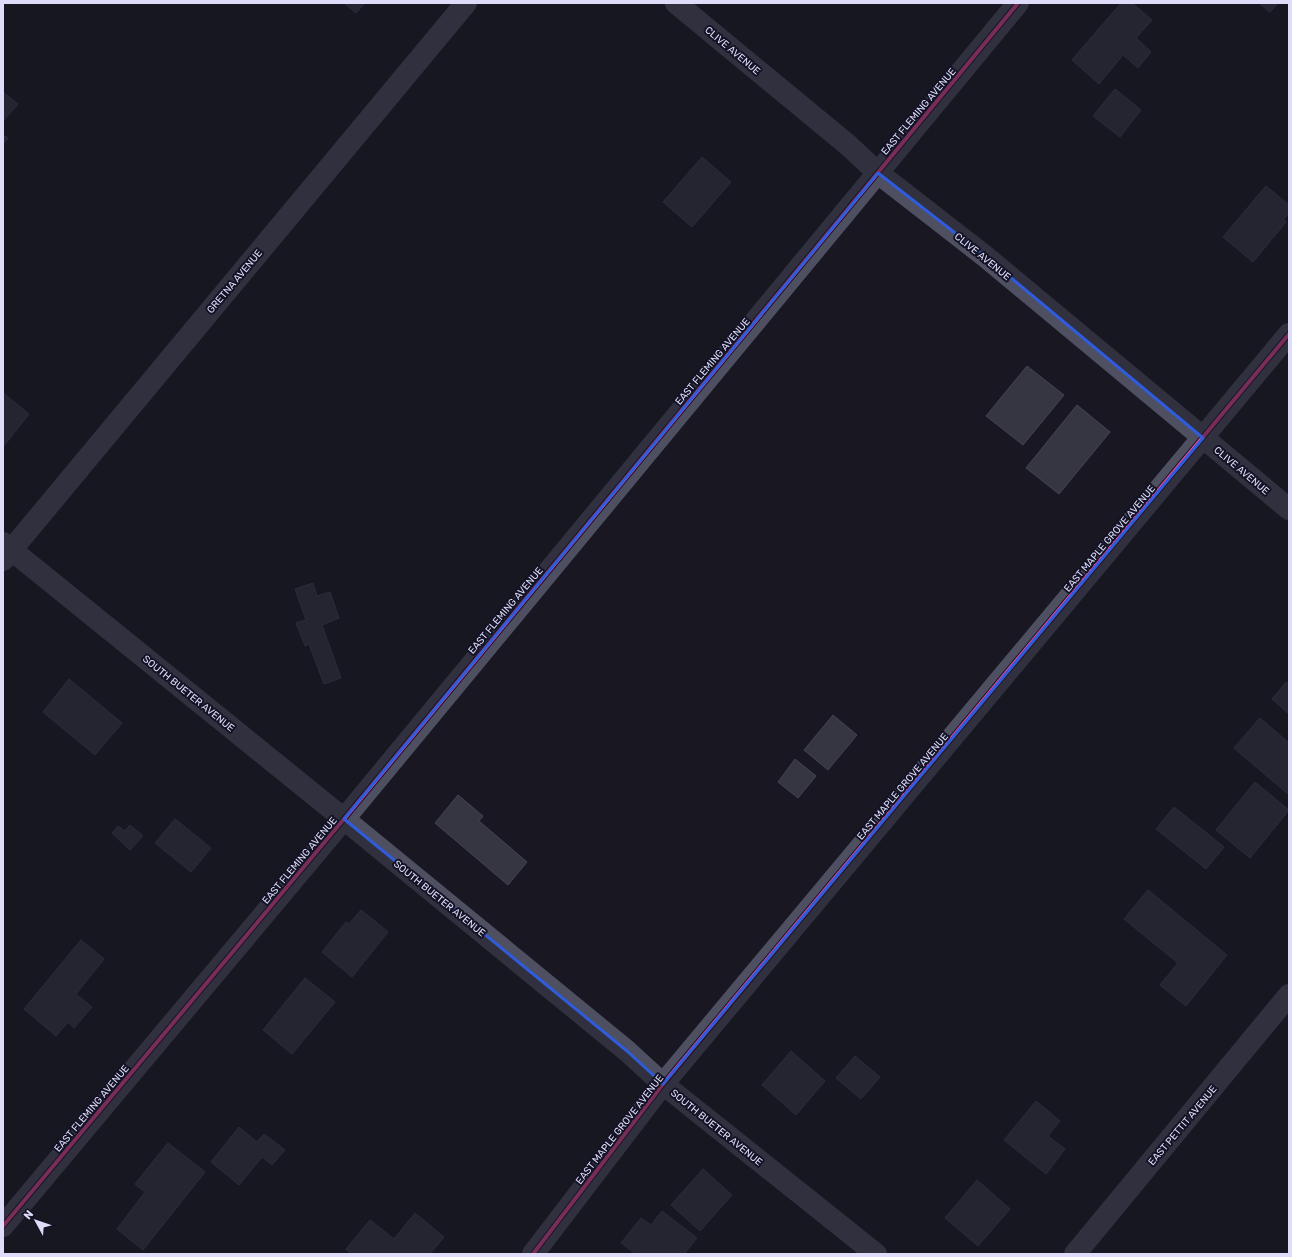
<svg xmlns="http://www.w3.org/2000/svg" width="1292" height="1257" font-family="Rubik,sans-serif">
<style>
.building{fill:#363643;stroke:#454354}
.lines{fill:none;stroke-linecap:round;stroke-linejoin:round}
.street{stroke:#4e4f61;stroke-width:22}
.cycleway-casing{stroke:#141326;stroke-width:6}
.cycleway{stroke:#ed469a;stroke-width:4}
.marked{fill:none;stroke:#305cdb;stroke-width:3;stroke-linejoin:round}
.labels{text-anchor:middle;stroke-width:4;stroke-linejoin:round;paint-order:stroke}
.street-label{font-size:10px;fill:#ddddfa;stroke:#141326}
</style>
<rect width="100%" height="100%" fill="#181722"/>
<g class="building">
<polygon points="344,3 365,3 356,13"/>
<polygon points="1121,3 1132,3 1152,20 1136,38 1151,52 1138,68 1123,55 1099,84 1072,60"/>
<polygon points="1259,3 1278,3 1270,12"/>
<polygon points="1115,89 1141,110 1120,137 1093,116"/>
<polygon points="3,92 18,104 3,121"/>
<polygon points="3,135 8,138 3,144"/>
<polygon points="702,157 731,182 692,227 663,202"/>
<polygon points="1266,186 1289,205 1289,213 1283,220 1286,222 1253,262 1223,237"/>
<polygon points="1027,366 1064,395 1023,445 986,416"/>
<polygon points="3,393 29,414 3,447"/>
<polygon points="1077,405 1110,432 1059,494 1026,468"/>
<polygon points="313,583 317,596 330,592 339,618 322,625 341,678 324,684 309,644 305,646 296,623 306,620 295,589"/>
<polygon points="69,679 122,723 95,755 43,712"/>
<polygon points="1286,682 1289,684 1289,714 1272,699"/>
<polygon points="833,715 857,735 828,770 804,750"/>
<polygon points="1260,718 1289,743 1289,795 1234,748"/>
<polygon points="795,759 816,776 798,798 778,782"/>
<polygon points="1255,782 1289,810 1250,858 1216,830"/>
<polygon points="458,795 483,816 479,821 527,862 508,885 435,823"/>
<polygon points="1174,807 1224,847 1206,869 1156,829"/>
<polygon points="175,819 211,848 191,872 155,843"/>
<polygon points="130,825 143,836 130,850 112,833 118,826 125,831"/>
<polygon points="1148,890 1227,955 1186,1006 1160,985 1178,963 1124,919"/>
<polygon points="361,910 388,932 352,977 322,952 346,922 349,924"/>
<polygon points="81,940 104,959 76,994 92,1007 74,1028 68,1022 56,1036 24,1009"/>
<polygon points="305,978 335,1002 292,1054 263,1030"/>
<polygon points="791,1051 825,1081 796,1115 762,1085"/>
<polygon points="855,1056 880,1077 861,1099 836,1078"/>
<polygon points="1036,1101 1060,1121 1048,1136 1065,1149 1046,1174 1004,1140"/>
<polygon points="239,1127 257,1142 264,1134 285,1150 272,1165 262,1157 239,1185 211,1162"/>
<polygon points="168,1143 205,1172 143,1250 117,1229 145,1192 135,1184"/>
<polygon points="703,1169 732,1195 700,1231 671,1205"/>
<polygon points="977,1180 1010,1209 978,1246 945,1218"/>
<polygon points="662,1211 697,1238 684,1254 636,1254 621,1243 641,1218 651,1225"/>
<polygon points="415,1213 444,1237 430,1254 351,1254 346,1249 370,1220 394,1239"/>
</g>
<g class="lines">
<g class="street">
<polyline points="676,3 848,145 878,173 986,257 1289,509"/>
<polyline points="3,543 344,819 627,1051 663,1084 876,1254"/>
<polyline points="3,560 466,3"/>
<polyline points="3,1226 344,819 1018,3"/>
<polyline points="533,1254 663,1084 1289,334"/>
<polyline points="1075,1254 1289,995"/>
</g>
<g class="cycleway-casing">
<g id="cycleway">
<polyline points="3,1226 344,819 1018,3"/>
<polyline points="533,1254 663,1084 1289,334"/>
</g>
</g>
<use href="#cycleway" class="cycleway"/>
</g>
<path d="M0 0H1292V1257H0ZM878,173l108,84 217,181 -540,646 -36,-33 -283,-232z" fill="#181722" fill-opacity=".55" fill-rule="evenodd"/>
<path class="marked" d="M878,173l108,84 217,181 -540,646 -36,-33 -283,-232z"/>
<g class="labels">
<g class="street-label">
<text transform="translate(733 50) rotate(40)" y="4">CLIVE AVENUE</text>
<text transform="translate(918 111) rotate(-50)" y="4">EAST FLEMING AVENUE</text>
<text transform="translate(983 256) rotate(39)" y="4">CLIVE AVENUE</text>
<text transform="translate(234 281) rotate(-50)" y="4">GRETNA AVENUE</text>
<text transform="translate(712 361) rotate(-50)" y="4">EAST FLEMING AVENUE</text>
<text transform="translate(1242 470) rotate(40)" y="4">CLIVE AVENUE</text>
<text transform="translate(1109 538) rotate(-50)" y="4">EAST MAPLE GROVE AVENUE</text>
<text transform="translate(505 610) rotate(-50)" y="4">EAST FLEMING AVENUE</text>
<text transform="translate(189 693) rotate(39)" y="4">SOUTH BUETER AVENUE</text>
<text transform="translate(902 786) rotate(-50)" y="4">EAST MAPLE GROVE AVENUE</text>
<text transform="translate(299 860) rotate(-50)" y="4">EAST FLEMING AVENUE</text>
<text transform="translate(440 898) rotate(39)" y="4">SOUTH BUETER AVENUE</text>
<text transform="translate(91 1108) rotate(-50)" y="4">EAST FLEMING AVENUE</text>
<text transform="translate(1182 1125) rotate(-50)" y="4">EAST PETTIT AVENUE</text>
<text transform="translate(717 1127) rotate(39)" y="4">SOUTH BUETER AVENUE</text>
<text transform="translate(619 1129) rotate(-52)" y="4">EAST MAPLE GROVE AVENUE</text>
</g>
</g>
<rect width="1292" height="1257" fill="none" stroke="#ddddfa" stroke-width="8"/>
<g transform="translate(36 1221) rotate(310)" stroke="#141326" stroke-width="3" paint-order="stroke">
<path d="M0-3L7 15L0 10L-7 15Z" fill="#ddddfa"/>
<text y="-6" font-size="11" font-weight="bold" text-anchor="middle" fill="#ddddfa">N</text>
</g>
</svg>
